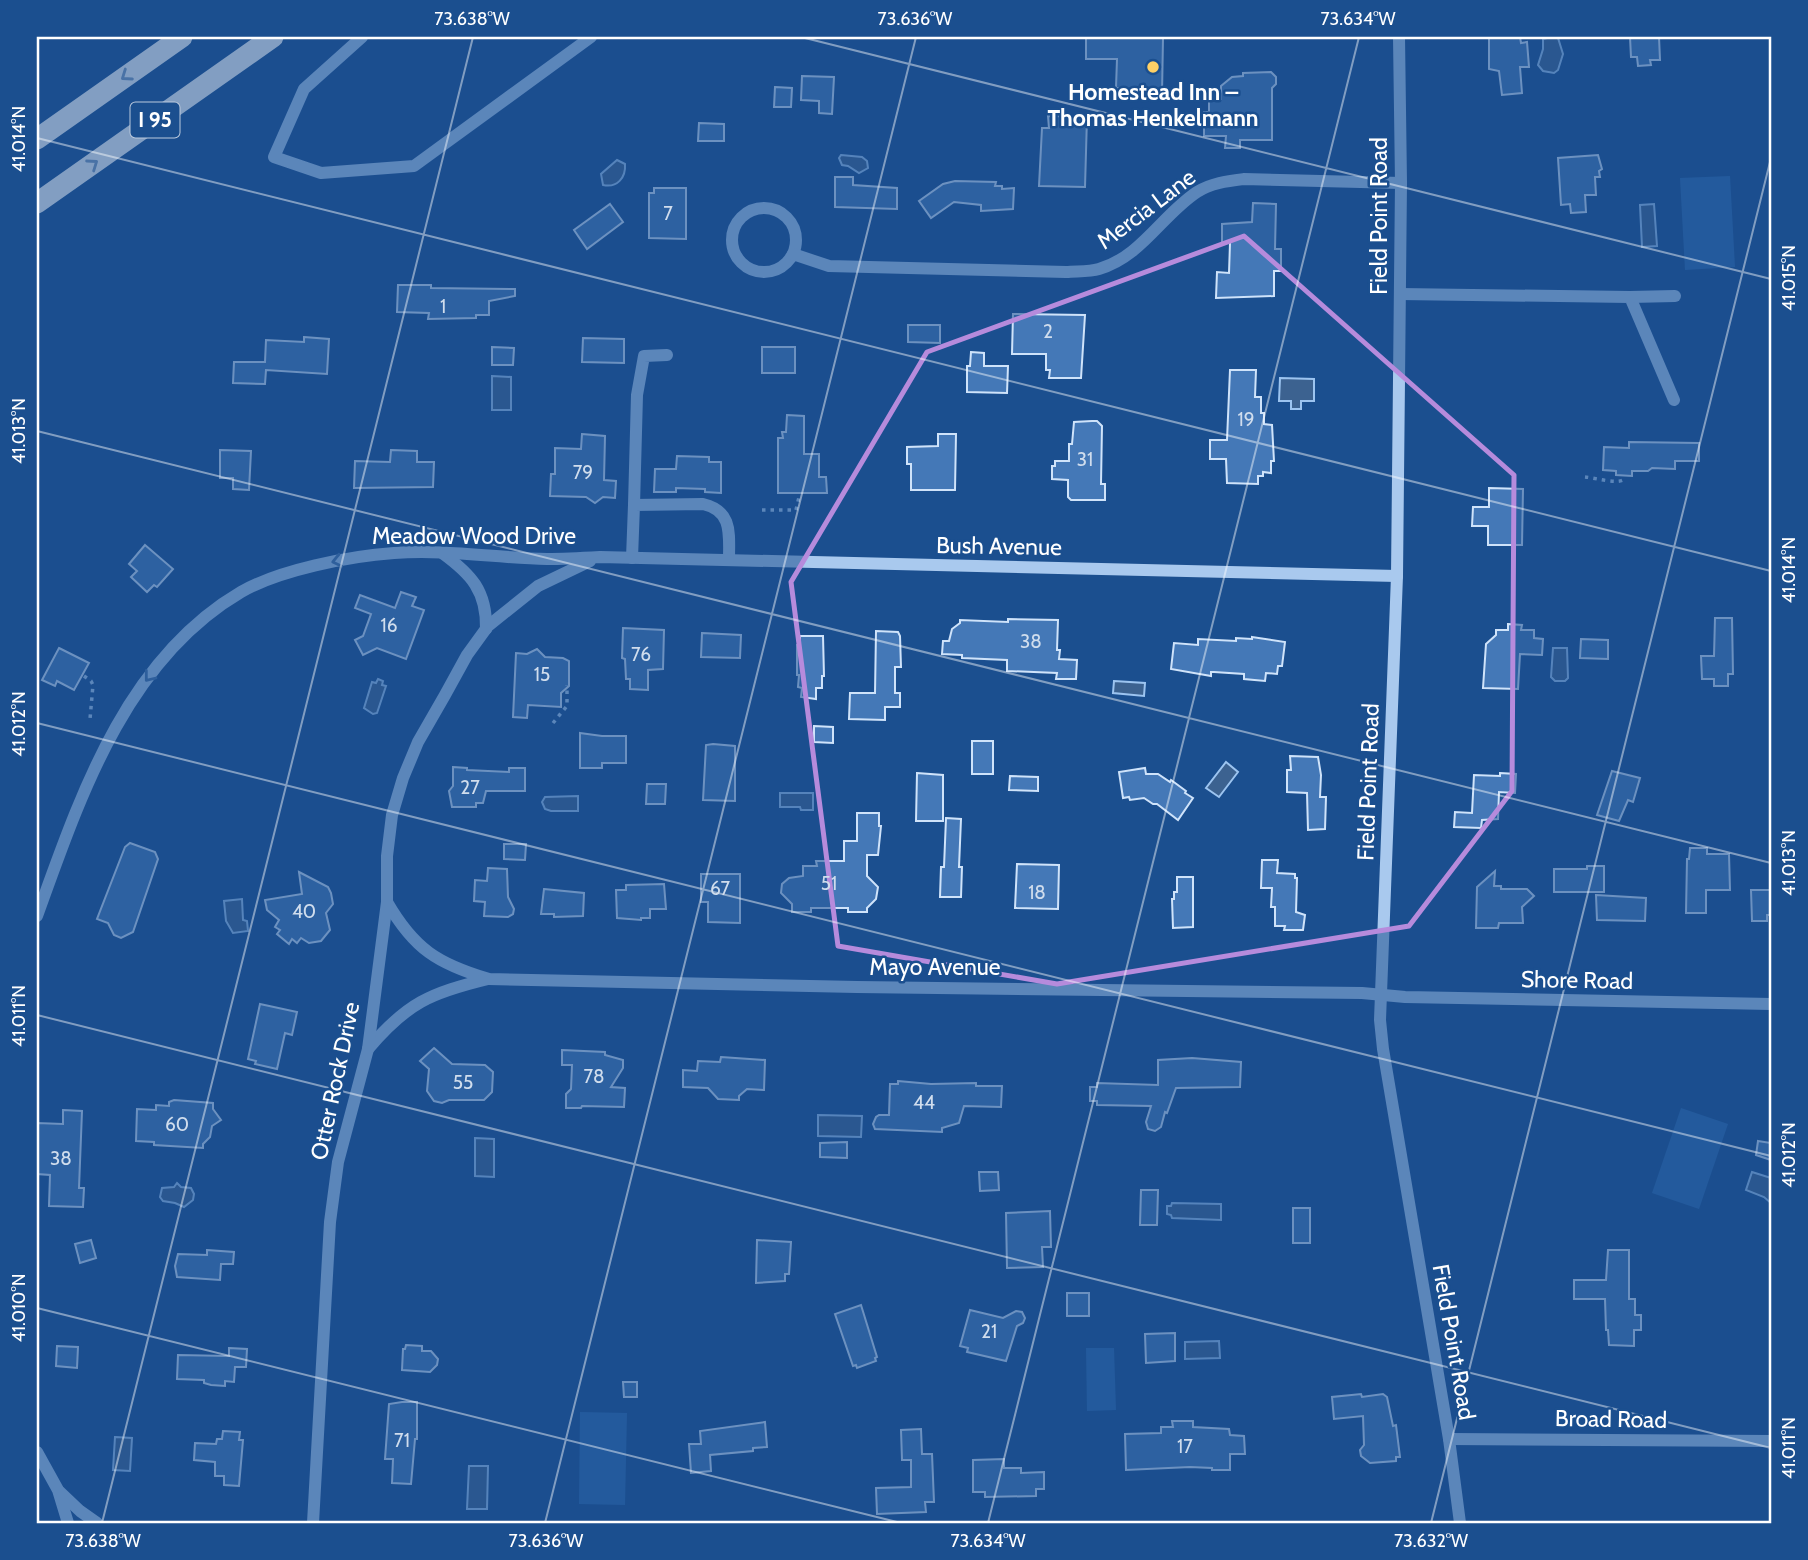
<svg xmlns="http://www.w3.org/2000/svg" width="1808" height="1560" font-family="Cabin,sans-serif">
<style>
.green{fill:#2e69ad}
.water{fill:#3c6290;stroke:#9cc4f0;stroke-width:2}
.building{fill:#4478b7;stroke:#cfe3fa;stroke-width:2}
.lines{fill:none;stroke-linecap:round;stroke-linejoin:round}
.path{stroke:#a9c9ee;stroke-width:3.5;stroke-dasharray:3.5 5;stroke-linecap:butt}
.minor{stroke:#a9c9ee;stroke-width:12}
.highway{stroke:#fff;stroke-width:21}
.oneway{stroke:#829ec1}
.oneway2{stroke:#4674ac}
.marked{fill:none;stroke:#b68bdc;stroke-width:5;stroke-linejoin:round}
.ticks{fill:none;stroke:#fff;stroke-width:2;stroke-opacity:0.45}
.poi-dot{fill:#ffd166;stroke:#1b4f8f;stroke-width:2.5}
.labels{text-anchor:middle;stroke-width:5;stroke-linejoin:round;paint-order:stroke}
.number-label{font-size:19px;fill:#d0dded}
.shield{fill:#1b4f8f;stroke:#bbcadd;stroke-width:2}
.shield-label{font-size:21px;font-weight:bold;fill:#fff}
.poi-label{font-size:23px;font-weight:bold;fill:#fff;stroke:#1b4f8f}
.street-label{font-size:23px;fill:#fff;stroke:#1b4f8f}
.neatline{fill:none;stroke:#fff;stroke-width:2.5}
.ticks-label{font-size:18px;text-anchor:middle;fill:#fff}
</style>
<rect width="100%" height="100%" fill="#1b4f8f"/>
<g class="green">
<polygon points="1730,176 1735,267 1685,270 1680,178"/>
<polygon points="1681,1108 1728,1124 1699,1209 1652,1193"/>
<polygon points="1086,1348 1114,1348 1116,1410 1087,1411"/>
<polygon points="580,1412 627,1413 625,1505 579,1504"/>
</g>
<g class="water">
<polygon points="1552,37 1558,38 1563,54 1558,70 1554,73 1543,71 1538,65 1543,49 1543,39"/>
<polygon points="841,155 862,157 867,161 868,168 859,173 848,166 842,165 839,158"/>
<path d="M617,160l8,4c1,14 -8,24 -22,21l-2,-11z"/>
<polygon points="1654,204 1657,246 1642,247 1640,205"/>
<polygon points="492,376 511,377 511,410 492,410"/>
<polygon points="1280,378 1314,379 1314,401 1301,401 1301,409 1291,409 1291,401 1279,401"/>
<polygon points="1553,648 1567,648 1568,678 1565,681 1555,681 1551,677"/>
<polygon points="378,679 383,681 382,685 386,686 377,713 373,714 364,708 372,682 376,683"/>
<polygon points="1114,681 1145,683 1144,696 1113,693"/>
<polygon points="1226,762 1238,772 1219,797 1206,788"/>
<polygon points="780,793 813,793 813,810 801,810 800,807 780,807"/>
<polygon points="578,796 578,811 551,811 545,809 542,802 545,797"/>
<polygon points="242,899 243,920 247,921 248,931 233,933 226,921 224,901"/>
<polygon points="818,1115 862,1116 861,1137 818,1136"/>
<polygon points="475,1138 494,1139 494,1177 475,1176"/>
<polygon points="1752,1172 1771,1178 1771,1203 1764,1197 1746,1190"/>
<polygon points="177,1183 181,1187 191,1188 194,1194 193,1200 184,1207 175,1203 163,1201 160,1197 162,1188 174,1187"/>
<polygon points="1172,1203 1221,1204 1221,1220 1172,1218 1171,1215 1167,1214 1167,1206 1171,1206"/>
<polygon points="1219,1341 1220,1358 1185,1359 1185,1342"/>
<polygon points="115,1437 132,1438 130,1471 113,1470"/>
<polygon points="469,1466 488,1466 487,1509 467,1509"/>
</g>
<g class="building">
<polygon points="1086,37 1163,38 1162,94 1123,93 1123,88 1116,88 1117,59 1086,59"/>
<polygon points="1489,37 1520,37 1521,43 1527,42 1529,67 1520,67 1522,93 1502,95 1499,71 1489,69"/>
<polygon points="1630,37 1659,37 1660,60 1650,60 1651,65 1638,66 1637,57 1631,57"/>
<polygon points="1271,72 1276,77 1276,84 1272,88 1272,140 1240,140 1240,148 1225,148 1226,136 1204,136 1204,112 1209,112 1209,99 1221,99 1221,86 1232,77 1243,76 1243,73"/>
<polygon points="802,76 834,77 832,114 819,113 819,101 801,100"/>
<polygon points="775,87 792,88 791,107 774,107"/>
<polygon points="1048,116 1087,117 1085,187 1039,186 1042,128 1049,128"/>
<polygon points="699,123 724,124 724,141 698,141"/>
<polygon points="1598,155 1602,169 1599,171 1600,177 1595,177 1596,195 1585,195 1586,212 1571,213 1570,204 1561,205 1558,158"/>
<polygon points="835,177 853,177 853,185 897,188 897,209 835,207"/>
<polygon points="955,181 996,182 995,186 1002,186 1002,189 1014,188 1013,209 981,211 981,205 954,202 931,218 919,201 943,184"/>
<polygon points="654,188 686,188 686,239 649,238 649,193 654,193"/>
<polygon points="1253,203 1276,204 1275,249 1281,249 1281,271 1274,271 1274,296 1216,298 1217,272 1229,273 1230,243 1222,243 1222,224 1252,222"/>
<polygon points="610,204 623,222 587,249 574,230"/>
<polygon points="398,285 431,285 431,288 515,289 515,296 489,301 489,315 476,315 476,318 428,319 429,313 397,312"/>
<polygon points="1013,314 1085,315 1081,378 1049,378 1050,370 1046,370 1046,354 1012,354"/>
<polygon points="908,325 940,325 940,343 908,342"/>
<polygon points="304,337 329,339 327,374 266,370 265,384 233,383 234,362 265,362 266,340 304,342"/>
<polygon points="583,338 624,339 624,363 582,362"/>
<polygon points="492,347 514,348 513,365 492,365"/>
<rect x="762" y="347" width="33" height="26"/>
<polygon points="971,352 984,353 984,366 1008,366 1007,393 967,392 967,366 970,366"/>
<polygon points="1230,370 1256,370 1255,397 1261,397 1261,413 1264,413 1264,424 1272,425 1274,461 1271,461 1271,473 1263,472 1263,476 1258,476 1258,484 1227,483 1226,459 1210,459 1210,440 1227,440"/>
<polygon points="787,415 804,416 804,454 819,454 819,477 826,477 827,493 778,493 778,438 783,438 782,432 786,432"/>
<polygon points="1092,421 1097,421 1102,426 1101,484 1105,484 1105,500 1071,500 1068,497 1068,480 1052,479 1052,466 1055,466 1055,461 1069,461 1069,444 1072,444 1074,422"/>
<polygon points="582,434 605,436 604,480 616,481 615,498 603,497 595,503 586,497 550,496 551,474 555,474 555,448 581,449"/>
<polygon points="938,434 956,434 955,490 911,490 911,464 907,464 907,447 938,446"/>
<polygon points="1629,442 1699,443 1699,461 1675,461 1675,469 1652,468 1648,471 1632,471 1632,476 1616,475 1616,471 1603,470 1604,447 1629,448"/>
<polygon points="220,450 251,451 249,490 233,489 233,478 220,478"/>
<polygon points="391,450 417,451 417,462 434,462 433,487 354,488 355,461 390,462"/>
<polygon points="677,456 709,457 709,462 721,462 721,493 705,492 705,489 676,488 676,492 654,492 655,469 676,469"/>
<polygon points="1489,488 1523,489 1522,545 1488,545 1488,526 1472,526 1473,507 1489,507"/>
<polygon points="145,545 173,569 157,587 154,585 147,592 131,577 137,571 129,564"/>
<polygon points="401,592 416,597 412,606 424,610 406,659 377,648 363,655 355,640 363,636 371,614 355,608 360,595 395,608"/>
<polygon points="1715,618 1732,618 1733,674 1728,674 1728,686 1714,686 1714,679 1702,679 1701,656 1714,656"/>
<polygon points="1008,619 1058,620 1057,650 1060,650 1059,659 1077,660 1076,679 1056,679 1057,673 1007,671 1007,660 962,658 962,655 942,654 943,641 949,641 952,629 960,623 960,620 1008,622"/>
<polygon points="1508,624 1522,625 1521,630 1534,630 1534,638 1543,639 1542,655 1520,654 1518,689 1483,688 1486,644 1496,635 1496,630 1508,630"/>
<polygon points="623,628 664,630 663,669 648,670 648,690 630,689 630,679 626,679 625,659 622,658"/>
<polygon points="876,631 898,632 900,636 901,667 895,667 895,693 900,693 900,707 885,707 885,720 849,719 850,693 875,693"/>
<polygon points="702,633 741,635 740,658 701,657"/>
<polygon points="800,636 823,636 824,676 822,676 822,688 816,688 816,699 801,697 802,688 798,687 799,675 797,675 797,645 800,645"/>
<polygon points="1252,637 1285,642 1282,666 1278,666 1277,674 1266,673 1265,681 1244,679 1244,674 1214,672 1211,672 1211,676 1171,669 1174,643 1198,645 1198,639 1236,641 1236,638 1252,639"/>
<polygon points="1581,639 1608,640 1608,659 1580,658"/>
<polygon points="59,648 89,663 74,690 57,681 55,686 42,680"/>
<polygon points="537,649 545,657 563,658 569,661 569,686 561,693 561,707 528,705 527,718 513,717 516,653 527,654"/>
<polygon points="814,726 833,727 833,743 814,742"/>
<polygon points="580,733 602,736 626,736 626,763 602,763 602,768 580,768"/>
<rect x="972" y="741" width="21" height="33"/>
<polygon points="713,744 735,746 735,801 703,800 706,745"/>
<polygon points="1290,756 1318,757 1321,775 1320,797 1326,797 1325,829 1308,830 1307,793 1287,792 1287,770 1291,770"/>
<polygon points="453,767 467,768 467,770 509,772 509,768 525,768 525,791 486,791 483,803 476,803 476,807 452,807 449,791 453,786"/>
<polygon points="1145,768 1146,774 1158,774 1170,782 1171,780 1186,791 1185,793 1193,798 1178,820 1157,804 1153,804 1144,798 1130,800 1129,797 1123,798 1119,772"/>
<polygon points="1612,771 1640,778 1633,802 1628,800 1619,821 1597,815"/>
<polygon points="917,773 943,775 943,821 916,821"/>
<polygon points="1500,773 1516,774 1515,793 1499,792 1498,819 1482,820 1481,828 1454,827 1455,812 1472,813 1474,775 1500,776"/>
<polygon points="1010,776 1038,777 1038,791 1009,790"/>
<polygon points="647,784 666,784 665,804 646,804"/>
<polygon points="857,813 879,813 879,826 881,826 878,855 867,855 867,876 878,887 876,899 867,908 867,912 848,912 848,908 811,908 811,912 792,912 792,904 781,893 782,884 789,878 803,876 803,866 817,866 816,861 844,861 844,841 857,841"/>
<polygon points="946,818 961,819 959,867 962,867 961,897 940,897 941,867 944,867"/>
<polygon points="130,843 155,852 158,859 133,932 121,938 114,935 108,923 97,919 125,847"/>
<polygon points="504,844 526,844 525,860 504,859"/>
<polygon points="1690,848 1707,848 1707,854 1729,854 1730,890 1706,890 1706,913 1686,913 1687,859 1689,859"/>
<polygon points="1262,860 1278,860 1277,873 1295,874 1295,878 1297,878 1296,912 1305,915 1303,930 1284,930 1285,926 1275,926 1275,907 1271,907 1272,888 1261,888"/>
<polygon points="1017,864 1059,865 1058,909 1015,908"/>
<polygon points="1587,866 1604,866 1604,892 1554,892 1554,869 1587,869"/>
<polygon points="488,868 507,869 508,897 514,909 513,914 508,917 484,916 485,902 474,901 475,880 487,881"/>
<polygon points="1495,871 1494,886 1501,886 1501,889 1527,889 1534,896 1522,907 1523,923 1499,923 1498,928 1476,928 1477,887"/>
<polygon points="299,872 328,887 331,893 333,904 326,913 330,930 321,941 309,943 301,938 297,943 292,939 289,944 277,934 280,930 275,927 279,920 267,910 265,900 302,894"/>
<polygon points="701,874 740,874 740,923 708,922 708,902 701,902"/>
<polygon points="1177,877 1193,877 1193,927 1173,928 1172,899 1174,899 1174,892 1177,892"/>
<polygon points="664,884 666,909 650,909 650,918 641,918 641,920 617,918 616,890 626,890 626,885"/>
<polygon points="544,889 584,893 583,916 554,917 554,914 541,914"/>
<polygon points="1751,890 1771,890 1771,915 1767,915 1767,921 1752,921"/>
<polygon points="1596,895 1646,898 1645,921 1597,920"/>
<polygon points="260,1004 297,1012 292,1035 285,1033 277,1069 255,1064 256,1061 248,1059"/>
<polygon points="434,1048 452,1064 485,1065 493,1072 492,1092 484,1100 449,1100 442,1103 434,1101 427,1091 429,1069 420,1061"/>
<polygon points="562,1050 605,1052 605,1055 623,1060 623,1068 611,1087 625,1088 624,1107 582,1106 581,1108 566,1108 566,1094 571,1089 572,1065 562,1065"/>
<polygon points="721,1057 765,1060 764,1090 747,1089 739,1096 739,1100 718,1099 708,1088 683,1087 683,1070 697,1071 698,1061 720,1062"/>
<polygon points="1192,1058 1241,1062 1240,1087 1176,1088 1167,1113 1165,1112 1161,1127 1155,1131 1148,1129 1146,1122 1151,1106 1097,1105 1097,1101 1090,1101 1090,1087 1097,1087 1097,1083 1158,1085 1158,1060"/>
<polygon points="898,1081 931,1084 976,1083 976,1086 1002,1086 1001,1107 964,1106 959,1123 942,1128 942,1132 875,1129 873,1124 876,1117 879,1115 889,1115 890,1084 898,1084"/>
<polygon points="174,1100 213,1103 213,1109 221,1120 212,1126 210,1137 203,1144 203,1148 154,1145 154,1142 136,1141 137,1109 156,1110 156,1105 169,1106 169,1102"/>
<polygon points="63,1110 82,1111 79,1188 84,1188 83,1207 49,1206 50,1175 37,1174 37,1123 63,1124"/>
<polygon points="1758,1141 1771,1143 1771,1160 1756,1155"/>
<polygon points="847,1142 847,1158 820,1157 820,1143"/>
<polygon points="979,1172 998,1172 999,1190 980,1191"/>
<polygon points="1141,1190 1158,1190 1157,1225 1140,1225"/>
<rect x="1293" y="1208" width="17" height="35"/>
<polygon points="1050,1211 1051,1247 1042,1247 1043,1267 1007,1268 1006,1213"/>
<polygon points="91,1240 96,1258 80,1263 75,1244"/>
<polygon points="757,1240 791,1242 789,1274 785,1274 785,1281 756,1283"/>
<polygon points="207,1250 234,1252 233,1264 221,1264 220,1280 177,1277 175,1266 178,1254 207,1255"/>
<polygon points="1608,1250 1629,1250 1629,1299 1635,1299 1635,1315 1641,1315 1641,1330 1634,1330 1634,1346 1609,1345 1608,1330 1606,1330 1605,1299 1574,1299 1574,1280 1606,1280"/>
<rect x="1067" y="1293" width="22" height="23"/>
<polygon points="861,1305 877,1357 875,1358 876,1361 857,1368 856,1365 853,1366 835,1314"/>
<polygon points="970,1310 1003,1318 1016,1311 1022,1312 1025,1318 1023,1323 1017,1326 1006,1361 967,1352 968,1348 960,1346"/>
<polygon points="1175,1333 1175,1361 1146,1363 1145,1334"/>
<polygon points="406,1345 422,1346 422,1351 431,1351 438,1359 437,1365 430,1372 402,1370 403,1349 405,1349"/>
<polygon points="57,1346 78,1347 77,1368 56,1366"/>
<polygon points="229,1348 247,1349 246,1367 235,1367 234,1382 225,1381 225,1386 211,1385 204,1383 204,1380 177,1379 178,1355 229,1356"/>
<polygon points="623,1382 637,1382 637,1397 624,1397"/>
<polygon points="1361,1394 1362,1397 1383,1394 1387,1397 1393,1426 1396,1425 1400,1457 1396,1457 1396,1461 1370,1463 1361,1456 1360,1450 1364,1445 1363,1416 1334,1419 1332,1397"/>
<polygon points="402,1402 417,1402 417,1439 415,1439 411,1484 392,1483 393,1459 385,1459 389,1404"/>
<polygon points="1172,1421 1193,1421 1193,1427 1229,1429 1230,1435 1244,1436 1245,1454 1230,1454 1230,1470 1212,1470 1212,1468 1190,1467 1126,1470 1125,1434 1161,1433 1161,1427 1173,1427"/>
<polygon points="765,1422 767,1447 753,1448 753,1451 710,1455 711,1471 691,1473 689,1444 701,1444 700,1431"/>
<polygon points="921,1429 922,1454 932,1454 934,1502 925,1502 926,1512 877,1514 876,1488 911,1487 911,1460 902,1460 901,1430"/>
<polygon points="223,1431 240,1432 239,1440 243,1440 239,1486 224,1485 224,1476 215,1476 215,1462 194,1460 195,1443 216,1444 217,1439 222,1439"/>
<polygon points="1004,1459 1004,1468 1021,1468 1021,1473 1044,1472 1044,1489 1036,1489 1036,1496 985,1497 985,1492 973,1492 973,1460"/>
</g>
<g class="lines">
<g class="path">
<path d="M1585,477c11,1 30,7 38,3"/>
<polyline points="762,510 796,510 799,497"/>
<polyline points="84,676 91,681 93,685 90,719"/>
<polyline points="553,723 567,706 567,685"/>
</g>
<g class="minor">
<polyline points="362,37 304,89 274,157 321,173 414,166 591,37"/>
<polyline points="1399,37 1401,183 1397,576 1380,1020 1383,1049 1449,1439 1460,1523"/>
<circle cx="764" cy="240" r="32"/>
<path d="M793,254l36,12 237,6c11,-1 23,0 33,-3 42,-12 63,-54 98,-77 14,-9 31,-11 47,-13l157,4"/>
<polyline points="1400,294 1630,297 1674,400"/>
<polyline points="1630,297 1675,296"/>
<polyline points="634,505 637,395 644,356 667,355"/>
<path d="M442,553c29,21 45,38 44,76"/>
<path d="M632,558l2,-53 69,-1c30,7 26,30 26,56"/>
<path d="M387,902c27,47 51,62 102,77l368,8 505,6 43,4 366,7"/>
<path d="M37,916c43,-119 88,-256 204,-324 38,-22 109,-36 153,-39 51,-4 102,5 153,6 18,0 36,-1 53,-2l797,19"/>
<path d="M368,1049c39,-46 62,-56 120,-70"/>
<polyline points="1449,1439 1771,1441"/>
<polyline points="37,1452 58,1490 68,1523"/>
<polyline points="60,1492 80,1511 97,1523"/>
<polyline points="313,1523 330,1222 338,1162 368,1049 387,902 387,856 392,815 403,778 418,742 445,695 467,655 488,626 538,586 590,561"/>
</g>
<g class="highway">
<polyline points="37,139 182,37"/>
<polyline points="37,203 273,37"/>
</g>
</g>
<defs><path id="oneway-chevron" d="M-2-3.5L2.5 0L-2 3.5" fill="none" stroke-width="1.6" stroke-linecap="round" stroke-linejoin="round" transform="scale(1.75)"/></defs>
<g class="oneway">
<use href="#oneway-chevron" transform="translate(126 76) rotate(145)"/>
<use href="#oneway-chevron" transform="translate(93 164) rotate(-35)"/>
</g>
<g class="oneway2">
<use href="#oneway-chevron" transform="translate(337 561) rotate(167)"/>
<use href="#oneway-chevron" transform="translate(149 677) rotate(128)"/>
</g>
<path d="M0 0H1808V1560H0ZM1244,236l270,239 -2,316 -103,135 -352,58 -219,-38 -47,-364 136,-230z" fill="#1b4f8f" fill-opacity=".55" fill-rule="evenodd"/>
<path class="marked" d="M1244,236l270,239 -2,316 -103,135 -352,58 -219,-38 -47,-364 136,-230z"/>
<path class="ticks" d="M801,37l970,242M37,138l1734,433M37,431l1734,432M37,723l1734,433M37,1015l1734,433M37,1308l864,215M102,1523l371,-1486M545,1523l371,-1486M988,1523l371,-1486M1431,1523l340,-1365"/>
<circle class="poi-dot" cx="1153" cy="67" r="7"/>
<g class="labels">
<g class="number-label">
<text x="668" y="220">7</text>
<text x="443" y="313">1</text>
<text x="1048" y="338">2</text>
<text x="1246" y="426">19</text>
<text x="1085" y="466">31</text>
<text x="583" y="479">79</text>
<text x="389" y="632">16</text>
<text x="1031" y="648">38</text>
<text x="641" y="661">76</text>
<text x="542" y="681">15</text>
<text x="470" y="794">27</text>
<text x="829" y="890">51</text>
<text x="720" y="895">67</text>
<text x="1037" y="899">18</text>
<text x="304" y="918">40</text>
<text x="594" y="1083">78</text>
<text x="463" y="1089">55</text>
<text x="924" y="1109">44</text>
<text x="177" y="1131">60</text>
<text x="61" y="1165">38</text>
<text x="989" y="1338">21</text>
<text x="402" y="1447">71</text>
<text x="1185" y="1453">17</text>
</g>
<rect class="shield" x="130.5" y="102.5" width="49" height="35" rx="5"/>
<g class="shield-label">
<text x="155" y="127">I 95</text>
</g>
<g class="poi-label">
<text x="1153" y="100">Homestead Inn –<tspan x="1153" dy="26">Thomas Henkelmann</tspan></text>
</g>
<g class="street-label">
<text transform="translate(1146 209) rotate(-37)" y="8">Mercia Lane</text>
<text transform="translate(1379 216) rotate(-90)" y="8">Field Point Road</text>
<text x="474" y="544">Meadow Wood Drive</text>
<text transform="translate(999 546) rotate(1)" y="8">Bush Avenue</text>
<text transform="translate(1368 782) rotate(-88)" y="8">Field Point Road</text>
<text x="935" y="975">Mayo Avenue</text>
<text transform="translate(1577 980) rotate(1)" y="8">Shore Road</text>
<text transform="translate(335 1081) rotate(-78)" y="8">Otter Rock Drive</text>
<text transform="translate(1454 1342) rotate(80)" y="8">Field Point Road</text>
<text transform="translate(1611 1419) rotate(1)" y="8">Broad Road</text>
</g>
</g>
<rect width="1808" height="1560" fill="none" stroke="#1b4f8f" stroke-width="77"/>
<rect x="38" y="38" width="1732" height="1484" class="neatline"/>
<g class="ticks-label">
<text x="472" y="25">73.638°W</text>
<text x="915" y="25">73.636°W</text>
<text x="1358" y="25">73.634°W</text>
<text transform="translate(19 139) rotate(-90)" y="6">41.014°N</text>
<text transform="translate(1789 278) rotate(-90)" y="6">41.015°N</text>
<text transform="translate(19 431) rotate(-90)" y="6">41.013°N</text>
<text transform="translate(1789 570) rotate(-90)" y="6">41.014°N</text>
<text transform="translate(19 724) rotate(-90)" y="6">41.012°N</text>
<text transform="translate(1789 863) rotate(-90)" y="6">41.013°N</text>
<text transform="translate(19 1016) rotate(-90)" y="6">41.011°N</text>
<text transform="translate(1789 1155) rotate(-90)" y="6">41.012°N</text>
<text transform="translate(19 1308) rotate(-90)" y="6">41.010°N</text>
<text transform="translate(1789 1448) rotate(-90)" y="6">41.011°N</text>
<text x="103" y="1547">73.638°W</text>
<text x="546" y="1547">73.636°W</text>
<text x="988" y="1547">73.634°W</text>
<text x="1431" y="1547">73.632°W</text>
</g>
</svg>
